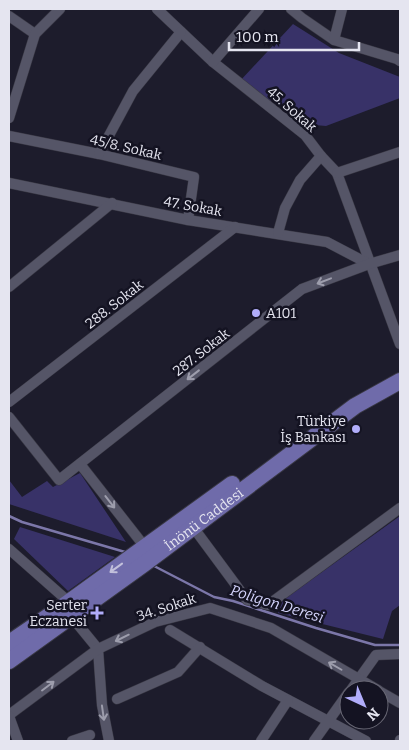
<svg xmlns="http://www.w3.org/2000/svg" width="409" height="750" font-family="Bitter,serif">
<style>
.green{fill:#383268}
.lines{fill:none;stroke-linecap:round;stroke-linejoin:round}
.stream{stroke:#7c77a9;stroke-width:2.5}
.minor-casing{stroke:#393844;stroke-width:11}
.primary-casing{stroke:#393844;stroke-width:18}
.minor{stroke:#555567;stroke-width:10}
.primary{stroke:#6f6baa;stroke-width:16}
.oneway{stroke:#9d9dac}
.oneway2{stroke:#c2c0db}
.poi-dot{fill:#b1adfa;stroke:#141322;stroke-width:2}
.labels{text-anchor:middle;stroke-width:5;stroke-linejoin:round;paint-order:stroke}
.street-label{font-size:14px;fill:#e5e5f0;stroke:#141322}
.poi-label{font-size:14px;fill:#e5e5f0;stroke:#141322;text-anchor:end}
.water-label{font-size:15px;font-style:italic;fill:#d3d3fb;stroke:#141322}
</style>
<rect width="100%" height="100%" fill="#1d1c2c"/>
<g class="green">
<polygon points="293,24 339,53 400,77 400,98 326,126 315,125 273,99 266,103 239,82"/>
<polygon points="80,473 126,542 9,504 9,480 22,497 47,481 53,487"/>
<polygon points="400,516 400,605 392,611 383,639 278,613 283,600"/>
<polygon points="20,527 115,557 68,591 14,539"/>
</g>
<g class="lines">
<g class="stream">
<polyline points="9,516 22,522 125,552"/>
<polyline points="154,566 214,597 233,601 316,628 375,645 400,645"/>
</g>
<g class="minor-casing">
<g id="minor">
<polyline points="157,9 213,62 305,135 321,156 337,173 400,344"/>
<polyline points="291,9 302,18 334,40 397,59 400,61"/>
<polyline points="9,16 35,34"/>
<polyline points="334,40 342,9"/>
<polyline points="213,62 259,9"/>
<polyline points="9,118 35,34 60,9"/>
<polyline points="9,136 99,154 194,177 188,220"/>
<polyline points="99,154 133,91 181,32"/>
<polyline points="337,173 400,152"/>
<polyline points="9,183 188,220 327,242 369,264"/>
<polyline points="278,233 285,208 300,180 321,156"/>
<polyline points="9,287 112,203"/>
<polyline points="9,402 235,227"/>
<polyline points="9,417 59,480 302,289 369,264 400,255"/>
<polyline points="80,464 145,547"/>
<polyline points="193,527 247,600 268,605 400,508"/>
<polyline points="9,549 69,602"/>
<polyline points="71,616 98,649 102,705 109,741"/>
<polyline points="170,630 262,686 366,741"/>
<polyline points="351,690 376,655 400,654"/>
<polyline points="379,691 400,703"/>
<polyline points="117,699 178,672 200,647"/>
<polyline points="9,715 98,649 155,622 210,608 271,628 378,690"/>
<polyline points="9,716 18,741"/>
<polyline points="72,741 90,735"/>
<polyline points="261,741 288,700"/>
<polyline points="314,741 349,692"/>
<polyline points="400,741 400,740"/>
</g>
</g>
<g class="primary-casing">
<g id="primary">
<polyline points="9,643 69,602 232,484"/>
<path id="s1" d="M9,661l135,-97 211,-158 45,-25"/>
</g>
</g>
<use href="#minor" class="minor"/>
<use href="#primary" class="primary"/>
</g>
<defs><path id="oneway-shaft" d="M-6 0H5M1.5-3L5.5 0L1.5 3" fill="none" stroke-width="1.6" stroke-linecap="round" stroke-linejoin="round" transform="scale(1.25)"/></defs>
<g class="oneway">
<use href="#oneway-shaft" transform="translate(324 281) rotate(159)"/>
<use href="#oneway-shaft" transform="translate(193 375) rotate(142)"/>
<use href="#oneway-shaft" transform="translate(110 502) rotate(52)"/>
<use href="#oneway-shaft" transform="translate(122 638) rotate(154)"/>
<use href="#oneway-shaft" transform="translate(335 666) rotate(-150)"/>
<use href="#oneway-shaft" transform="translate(48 686) rotate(-37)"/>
<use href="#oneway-shaft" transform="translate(103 713) rotate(82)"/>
</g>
<use class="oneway2" href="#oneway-shaft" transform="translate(116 568) rotate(144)"/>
<g class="poi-dot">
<circle cx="256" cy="313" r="5"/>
<circle cx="356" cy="429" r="5"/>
<path d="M94.5 605.5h5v5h5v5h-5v5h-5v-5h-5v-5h5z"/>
</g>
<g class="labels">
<g class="street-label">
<text transform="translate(292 109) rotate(41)" y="5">45. Sokak</text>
<text transform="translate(126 147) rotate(13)" y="5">45/8. Sokak</text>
<text transform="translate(193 206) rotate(10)" y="5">47. Sokak</text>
<text transform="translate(114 304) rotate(-38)" y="5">288. Sokak</text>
<text transform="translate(201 352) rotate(-38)" y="5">287. Sokak</text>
<text dy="5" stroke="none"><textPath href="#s1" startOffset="241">İnönü Caddesi</textPath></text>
<text transform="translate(166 607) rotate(-18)" y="5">34. Sokak</text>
</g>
<g class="poi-label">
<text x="266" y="318" text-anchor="start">A101</text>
<text x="346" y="426">Türkiye<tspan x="346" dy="16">İş Bankası</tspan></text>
<text x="87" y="610">Serter<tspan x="87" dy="16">Eczanesi</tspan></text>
</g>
<g class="water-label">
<text transform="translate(277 604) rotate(17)" y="5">Poligon Deresi</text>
</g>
</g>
<rect width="409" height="750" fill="none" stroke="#e5e5f0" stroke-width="20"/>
<g transform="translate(364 705) rotate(136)"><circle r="24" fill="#141322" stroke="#686774"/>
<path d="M0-4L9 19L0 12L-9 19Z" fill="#b1adfa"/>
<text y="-8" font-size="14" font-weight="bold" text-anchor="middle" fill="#e5e5f0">N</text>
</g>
<path d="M229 42v8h130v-8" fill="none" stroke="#e5e5f0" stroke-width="2.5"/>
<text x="236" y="42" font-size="15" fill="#e5e5f0" stroke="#141322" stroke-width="4" paint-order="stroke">100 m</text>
</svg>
